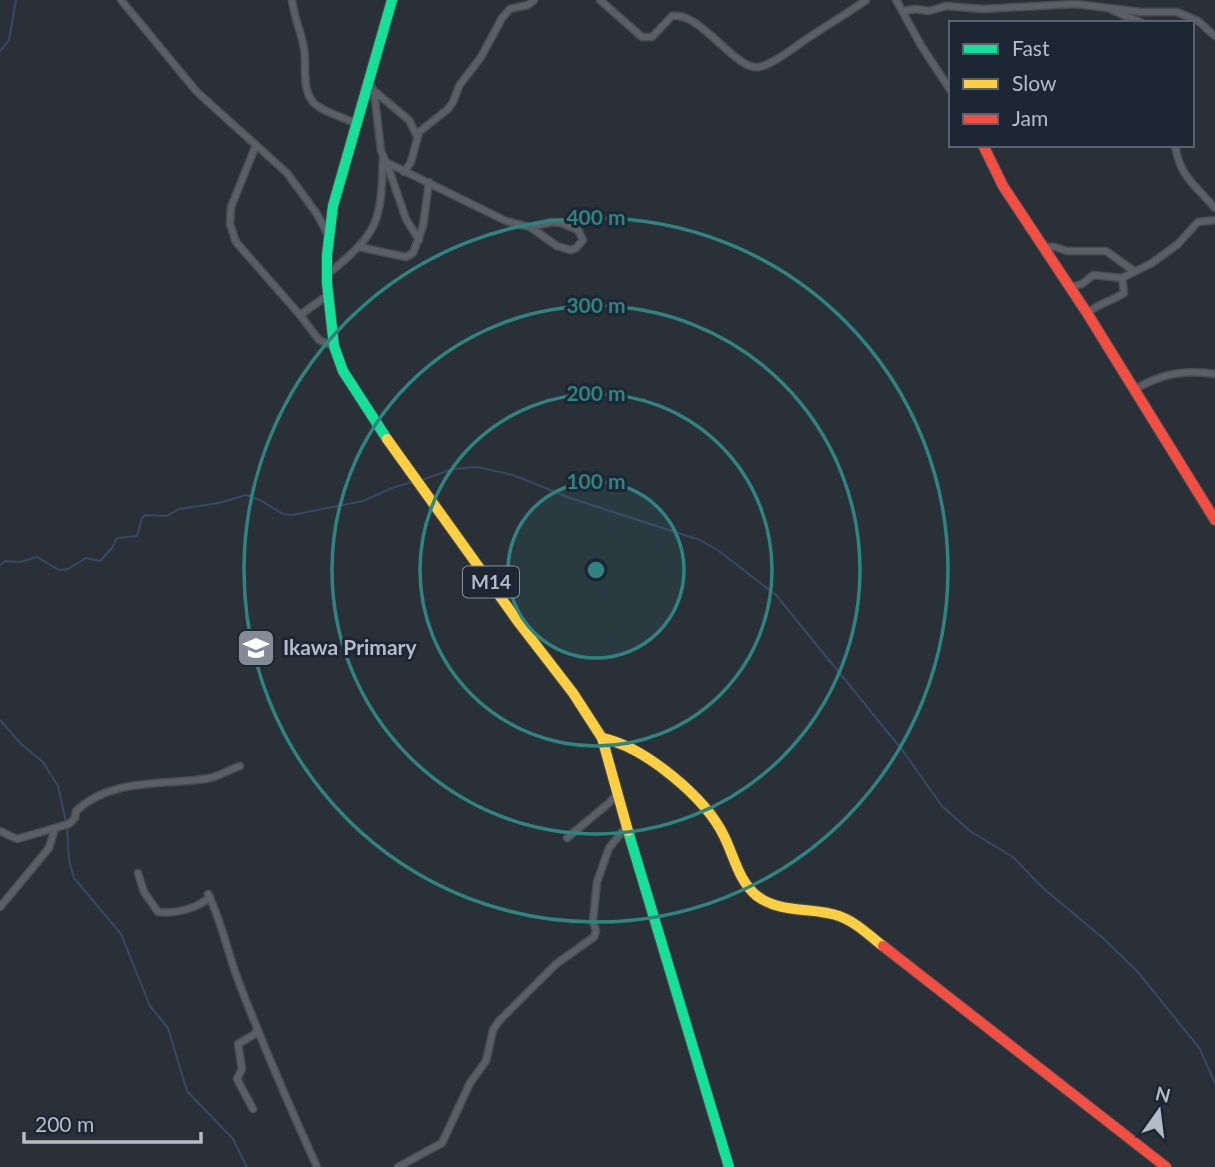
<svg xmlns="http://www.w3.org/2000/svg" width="1215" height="1167" font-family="Lato,sans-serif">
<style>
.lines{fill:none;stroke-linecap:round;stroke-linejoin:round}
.stream{stroke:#384963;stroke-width:2}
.street-casing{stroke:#484c53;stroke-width:9}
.fast-casing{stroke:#484c53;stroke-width:12}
.slow-casing{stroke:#484c53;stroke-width:12}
.jam-casing{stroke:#484c53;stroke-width:12}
.street{stroke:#5a5e66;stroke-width:6}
.fast{stroke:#16e098;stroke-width:10}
.slow{stroke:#ffcf43;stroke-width:10}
.jam{stroke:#f24e42;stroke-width:10}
.ring{fill:none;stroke:#308480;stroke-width:3.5}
.labels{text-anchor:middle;stroke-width:6;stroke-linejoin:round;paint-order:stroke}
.shield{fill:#1d2633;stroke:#878f9c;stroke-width:2}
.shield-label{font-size:19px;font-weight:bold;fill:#b4bcc9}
.poi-label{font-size:21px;font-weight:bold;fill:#b4bcc9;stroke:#1d2633;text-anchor:start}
.centre{fill:#308480;stroke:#1d2633;stroke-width:3.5}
.ring-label{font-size:21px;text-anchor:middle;font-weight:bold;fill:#308480;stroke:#1d2633;stroke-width:6;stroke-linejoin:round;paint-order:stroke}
</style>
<rect width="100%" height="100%" fill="#2a3038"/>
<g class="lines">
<g class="stream">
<polyline points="0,51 9,40 16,0"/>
<polyline points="422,480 453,469 478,467 513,475 570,498 700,540 719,551 776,595 903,751 942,806 970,831 1013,857 1043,888 1104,939 1137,971 1200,1049 1215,1083"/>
<polyline points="0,565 5,561 20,562 37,557 59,570 68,569 86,558 100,561 112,548 117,538 137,536 142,518 145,515 167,516 179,509 219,503 246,495 260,500 283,514 292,515 363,501 392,488 412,482"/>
<polyline points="0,720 21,744 43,762 58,786 66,822"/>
<polyline points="67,827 69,860 74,878 121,934 150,1006 168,1028 187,1091 233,1139 247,1167"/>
</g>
<g class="street-casing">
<g id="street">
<polyline points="121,0 197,92 287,173 317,214 327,233"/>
<path d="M292,0c2,17 9,32 12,48 3,17 -3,40 9,54 10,11 32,15 45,23"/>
<path d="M600,0l42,37h10l20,-21c29,-5 63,55 87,51 16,-3 39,-23 52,-31 18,-12 37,-23 55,-36"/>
<polyline points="896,0 922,47 951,91"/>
<polyline points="1112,10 1142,23"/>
<polyline points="903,11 915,9 929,11 946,6 983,9 1076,4 1141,12 1177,12 1198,21 1215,36"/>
<polyline points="370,81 375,99 381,151 386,162 506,221 530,227 552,222 561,223 578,230 583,240 576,248 571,250 557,246 530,227"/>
<polyline points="373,90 409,120 417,136"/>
<polyline points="256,145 231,207 230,224 236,242 300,315 319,340 334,346"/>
<path d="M1175,145c5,32 20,40 40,63"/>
<polyline points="387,164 406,219 419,240"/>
<polyline points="404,172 411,162 419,132 448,109 453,102 459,86 481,57 502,18 510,9 528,5 534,0"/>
<polyline points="359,247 406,257 413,253 423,226 429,182"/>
<polyline points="1044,247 1055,247 1067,251 1106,251 1134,271"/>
<path d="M328,274c51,-42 53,-51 55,-116"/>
<polyline points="1070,287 1082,284 1093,275 1122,278 1152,263 1178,244 1198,222 1215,220"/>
<path d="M1087,313c11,-9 25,-12 37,-20l-2,-15"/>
<polyline points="300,315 328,295"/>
<path d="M1135,389c27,-15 49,-20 80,-15"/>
<path d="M0,831l17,8 52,-15 6,-6 1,-7c35,-34 90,-25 134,-33 9,-2 21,-9 30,-12"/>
<polyline points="567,838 609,803 617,794"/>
<path d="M138,873l6,19 14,20c18,2 38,-3 52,-15"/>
<path d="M208,894c14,28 19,57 30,86 24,63 51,125 79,187"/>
<polyline points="0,907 49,848 55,828"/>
<polyline points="253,1109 237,1079 242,1069 238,1044 255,1034 257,1029"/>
<polyline points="398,1167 442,1143 470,1083 486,1061 493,1030 499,1021 556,964 594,937 596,931 593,921 597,882 609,848 626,827"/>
</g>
</g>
<g class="fast-casing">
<g id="fast">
<polyline points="387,439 343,371 334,346 327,283 327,255 333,206 392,0"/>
<polyline points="628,831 729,1167"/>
</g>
</g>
<g class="slow-casing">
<g id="slow">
<polyline points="387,439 519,623 573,693 602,738 628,831"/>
<path d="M602,738c43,9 103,59 122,98 10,20 15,46 33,60 24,18 56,11 82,20 17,6 31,20 44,30"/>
</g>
</g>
<g class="jam-casing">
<g id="jam">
<polyline points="983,145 1003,186 1087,313 1215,520"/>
<polyline points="883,946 1166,1167"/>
</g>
</g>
<use href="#street" class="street"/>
<use href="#fast" class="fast"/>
<use href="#slow" class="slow"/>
<use href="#jam" class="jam"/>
</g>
<circle cx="596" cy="570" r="88" fill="#308480" fill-opacity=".12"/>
<g class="ring">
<circle cx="596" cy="570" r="88"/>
<circle cx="596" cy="570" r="176"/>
<circle cx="596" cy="570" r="264"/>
<circle cx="596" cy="570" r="352"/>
</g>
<defs>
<g id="school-square" transform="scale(2.0125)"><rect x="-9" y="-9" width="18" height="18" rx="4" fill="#848b96" stroke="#1d2633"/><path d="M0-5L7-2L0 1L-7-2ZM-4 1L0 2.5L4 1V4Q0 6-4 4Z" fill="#fff"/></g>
</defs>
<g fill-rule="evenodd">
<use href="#school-square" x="256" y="648"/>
</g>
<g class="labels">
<rect class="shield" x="463" y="566.5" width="56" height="31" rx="5"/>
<g class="shield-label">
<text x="491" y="589">M14</text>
</g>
<g class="poi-label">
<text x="283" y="655">Ikawa Primary</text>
</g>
</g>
<circle cx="596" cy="570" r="10" class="centre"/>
<g class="ring-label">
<text x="596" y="225">400 m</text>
<text x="596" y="313">300 m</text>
<text x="596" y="401">200 m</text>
<text x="596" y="489">100 m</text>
</g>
<rect x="949" y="21" width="245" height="126" fill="#1d2633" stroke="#59626f" stroke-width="2"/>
<rect x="963" y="44" width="35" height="10" fill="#16e098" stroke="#59626f" stroke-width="2"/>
<text x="1012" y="56" font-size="21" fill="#b4bcc9">Fast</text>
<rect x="963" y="79" width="35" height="10" fill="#ffcf43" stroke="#59626f" stroke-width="2"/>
<text x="1012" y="91" font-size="21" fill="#b4bcc9">Slow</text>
<rect x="963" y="114" width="35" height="10" fill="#f24e42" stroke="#59626f" stroke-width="2"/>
<text x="1012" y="126" font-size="21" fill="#b4bcc9">Jam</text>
<g transform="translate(1159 1111) rotate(14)" stroke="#1d2633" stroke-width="5" paint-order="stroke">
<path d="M0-5L12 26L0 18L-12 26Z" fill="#b4bcc9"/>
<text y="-10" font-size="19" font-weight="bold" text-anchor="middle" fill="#b4bcc9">N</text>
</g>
<path d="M24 1132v10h177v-10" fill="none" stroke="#b4bcc9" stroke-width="3.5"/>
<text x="35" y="1132" font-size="21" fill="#b4bcc9" stroke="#1d2633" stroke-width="5" paint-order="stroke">200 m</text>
</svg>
